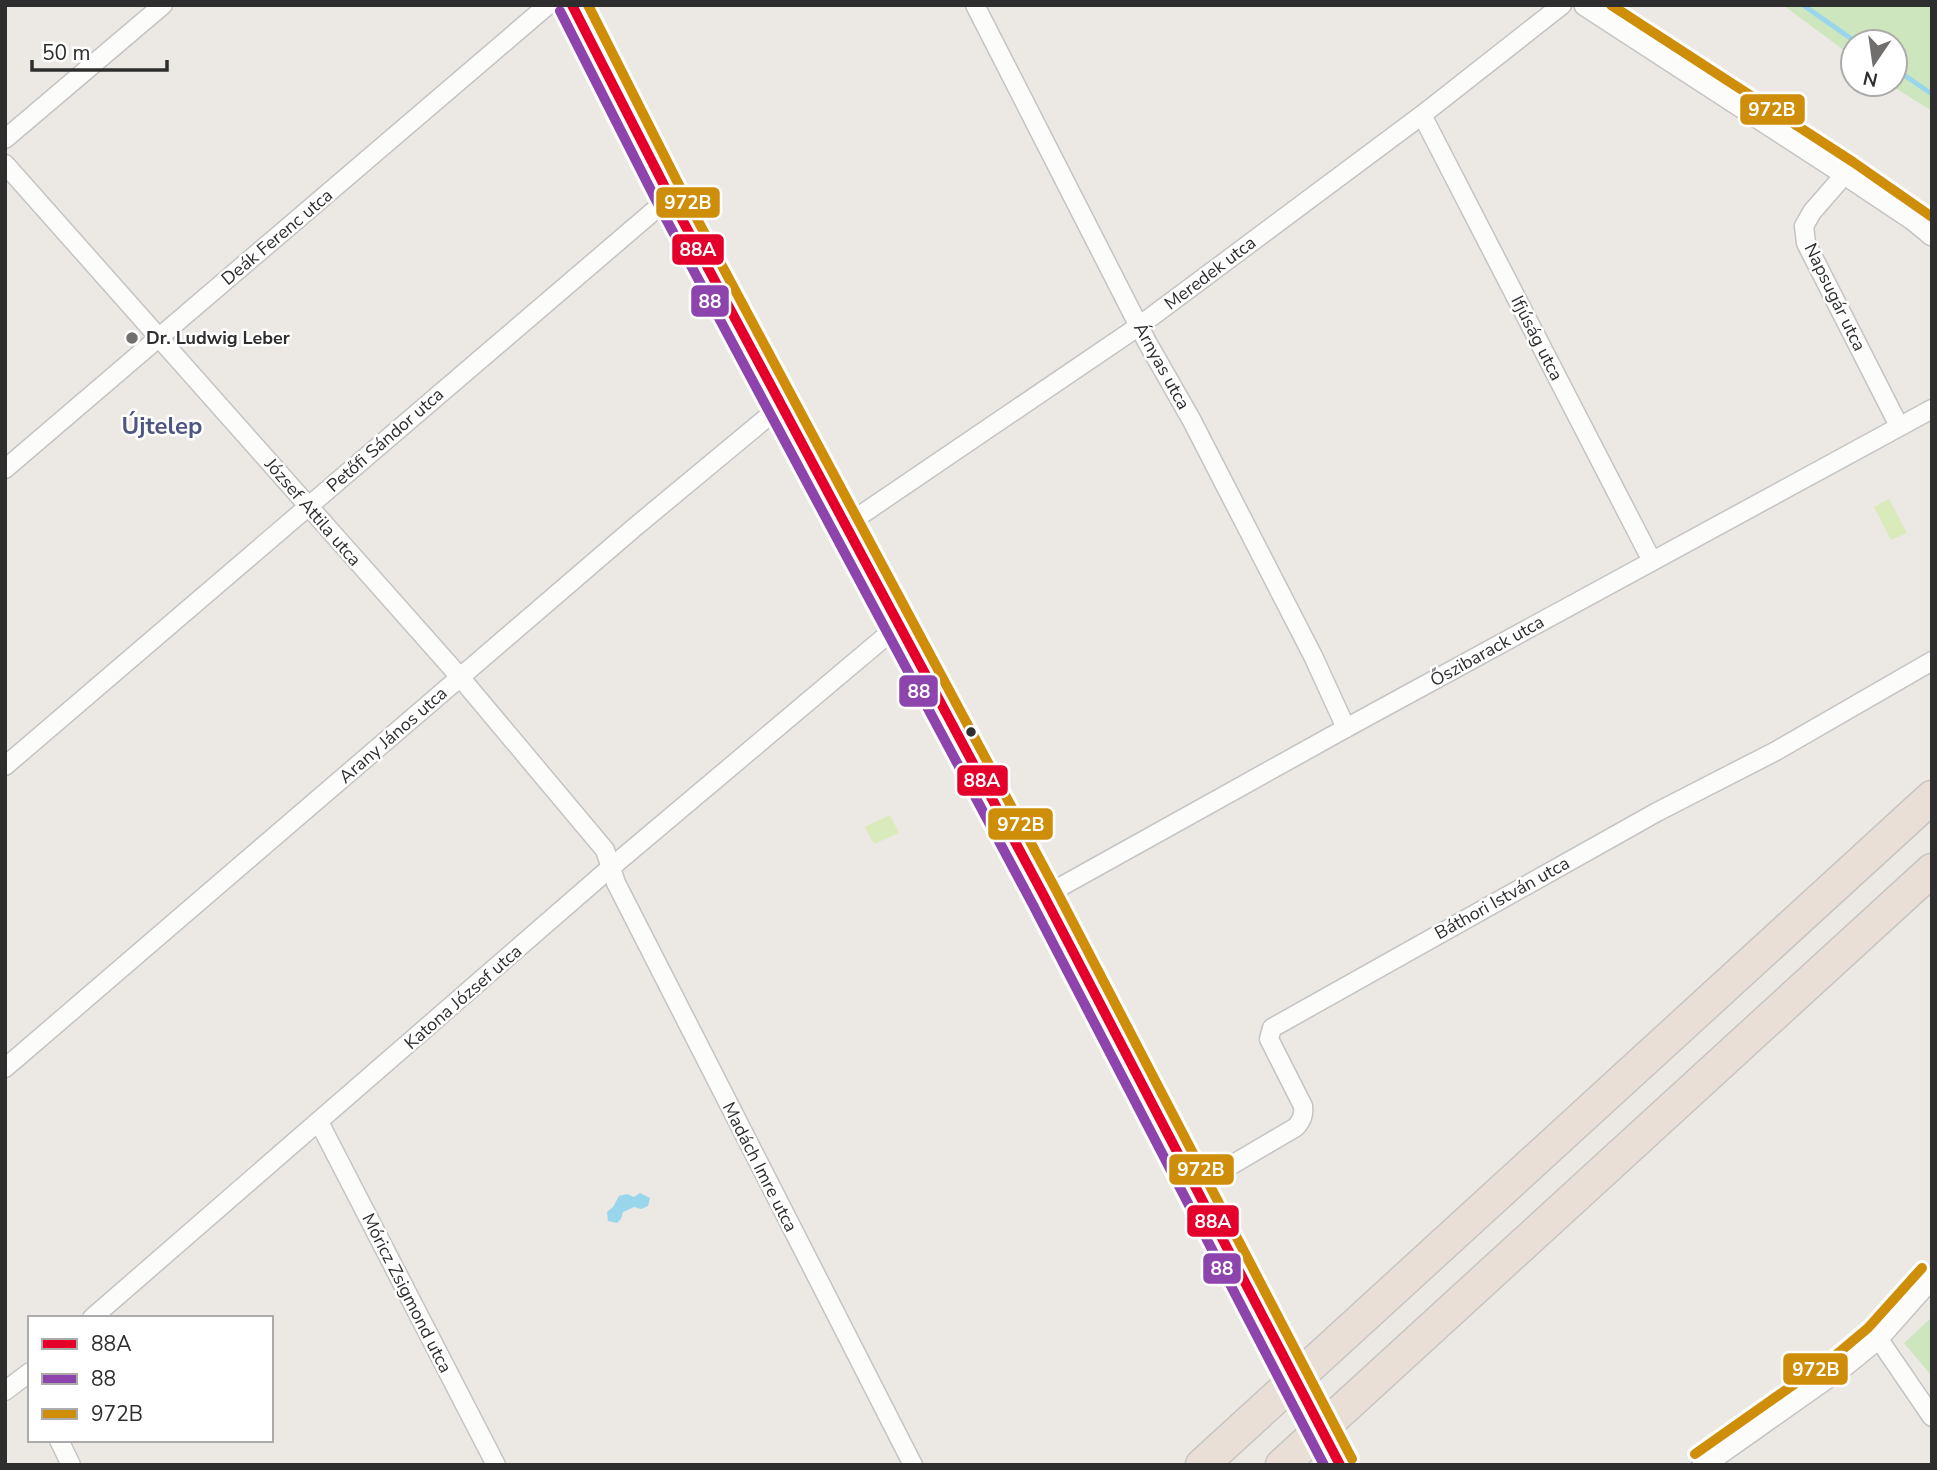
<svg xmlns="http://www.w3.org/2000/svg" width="1937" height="1470" font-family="'Nunito Sans',sans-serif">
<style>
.green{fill:#cee6be}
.pitch{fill:#d9eabb}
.water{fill:#99d6ec}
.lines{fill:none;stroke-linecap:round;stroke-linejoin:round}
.stream{stroke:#99d6ec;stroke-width:5}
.minor-casing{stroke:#c5c4c5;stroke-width:21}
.tertiary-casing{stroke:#c5c4c5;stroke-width:24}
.motorway-casing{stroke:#c6c5c4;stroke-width:35}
.minor{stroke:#fcfcfb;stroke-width:18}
.tertiary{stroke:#fcfcfb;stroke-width:21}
.motorway{stroke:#eadfd6;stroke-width:32}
.tertiary-bridge-casing{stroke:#c5c4c5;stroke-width:24;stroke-linecap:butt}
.tertiary-bridge{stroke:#fcfcfb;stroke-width:21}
.bus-1-casing{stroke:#fff;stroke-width:16}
.bus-2-casing{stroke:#fff;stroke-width:16}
.bus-3-casing{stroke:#fff;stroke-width:16}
.bus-1{stroke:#e4002b;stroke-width:10}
.bus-2{stroke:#8e44ad;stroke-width:10}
.bus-3{stroke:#cf8e09;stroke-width:10}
.poi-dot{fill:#706f6e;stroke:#fff;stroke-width:2.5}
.bus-dot{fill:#2e2e2e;stroke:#fff;stroke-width:2.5}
.labels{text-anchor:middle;stroke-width:5;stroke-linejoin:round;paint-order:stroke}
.street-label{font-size:18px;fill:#2e2e2e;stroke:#fff}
.poi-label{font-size:18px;font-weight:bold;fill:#2e2e2e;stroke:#fff;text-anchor:start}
.district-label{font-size:24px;font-weight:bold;fill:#4d5680;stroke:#fff}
.line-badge{stroke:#fff;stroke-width:2.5}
.badge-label{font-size:19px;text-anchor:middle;font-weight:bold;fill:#fff}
</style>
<rect width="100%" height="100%" fill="#ece8e4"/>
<g class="green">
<polygon points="1783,5 1932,5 1932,111 1889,84 1895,84 1895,42 1853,42 1853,57"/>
<polygon points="1932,1317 1932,1374 1931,1375 1904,1343"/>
</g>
<g class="pitch">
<polygon points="1889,499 1907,533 1891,540 1874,507"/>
<polygon points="890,815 899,833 874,844 865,827"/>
</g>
<polygon class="water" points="640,1193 650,1198 648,1206 641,1209 634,1207 623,1212 621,1219 617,1223 608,1221 607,1212 613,1207 619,1196 627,1194 634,1197"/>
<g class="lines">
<g class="stream">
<polyline points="1803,5 1856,42"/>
<polyline points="1895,69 1932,94"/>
</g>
<g class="minor-casing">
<g id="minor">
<polyline points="975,5 1147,342 1191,419 1313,656 1346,728"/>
<polyline points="1422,115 1652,561"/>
<polyline points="5,139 163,5"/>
<polyline points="5,164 460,677 605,850 616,883 913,1465"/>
<polyline points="1845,174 1812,212 1804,226 1806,243 1899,426"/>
<polyline points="5,469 548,5"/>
<polyline points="846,525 1139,326 1422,115 1562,5"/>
<polyline points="5,766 670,197"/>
<polyline points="1044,896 1346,728 1932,409"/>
<polyline points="5,1068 635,527 782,405"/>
<polyline points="319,1122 496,1465"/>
<path d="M1196,1186l100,-59c6,-7 8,-12 7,-21l-34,-67 3,-11 385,-216 119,-61 156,-90"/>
<polyline points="92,1318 602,875 899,625"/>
<polyline points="1878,1338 1932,1417"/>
<polyline points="5,1391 30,1372"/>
<polyline points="59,1440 71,1465"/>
</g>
</g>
<g class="tertiary-casing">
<g id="tertiary">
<polyline points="572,5 670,197 1044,896 1270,1330"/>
<polyline points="1585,5 1845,174 1914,220 1932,235"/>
<polyline points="1703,1465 1845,1365 1878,1338 1932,1277"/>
</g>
</g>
<g class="motorway-casing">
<g id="motorway">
<polyline points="1202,1465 1932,797"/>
<polyline points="1282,1465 1932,870"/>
</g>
</g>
<use href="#minor" class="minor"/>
<use href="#tertiary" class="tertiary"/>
<use href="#motorway" class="motorway"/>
<g class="tertiary-bridge-casing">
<polyline id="tertiary-bridge" points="1270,1330 1340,1465"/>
</g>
<use href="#tertiary-bridge" class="tertiary-bridge"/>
<g class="bus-1-casing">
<polyline id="bus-1" points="572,5 670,197 1044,896 1340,1465"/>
</g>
<g class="bus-2-casing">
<polyline id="bus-2" points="560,11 658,204 1032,903 1324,1465"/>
</g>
<g class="bus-3-casing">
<g id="bus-3">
<polyline points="588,5 682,191 1056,890 1352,1459"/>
<polyline points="1611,5 1853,162 1932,217"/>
<polyline points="1695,1454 1837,1354 1868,1328 1922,1268"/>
</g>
</g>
<use href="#bus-1" class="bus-1"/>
<use href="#bus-2" class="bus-2"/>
<use href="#bus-3" class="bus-3"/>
</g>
<circle class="poi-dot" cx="132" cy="338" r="7"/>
<circle class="bus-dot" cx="971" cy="732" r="6"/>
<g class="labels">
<g class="street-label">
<text transform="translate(277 237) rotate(-40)" y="6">Deák Ferenc utca</text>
<text transform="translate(1210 273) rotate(-37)" y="6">Meredek utca</text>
<text transform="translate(1835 297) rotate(64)" y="6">Napsugár utca</text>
<text transform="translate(1537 338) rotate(63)" y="6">Ifjúság utca</text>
<text transform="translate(1162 366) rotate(61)" y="6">Árnyas utca</text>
<text transform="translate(385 440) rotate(-41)" y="6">Petőfi Sándor utca</text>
<text transform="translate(313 512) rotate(49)" y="6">József Attila utca</text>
<text transform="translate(1487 651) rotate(-29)" y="6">Őszibarack utca</text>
<text transform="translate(393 735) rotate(-41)" y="6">Arany János utca</text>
<text transform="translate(1502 898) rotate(-29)" y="6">Báthori István utca</text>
<text transform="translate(463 997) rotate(-41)" y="6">Katona József utca</text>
<text transform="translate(760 1167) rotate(63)" y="6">Madách Imre utca</text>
<text transform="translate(407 1293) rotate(63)" y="6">Móricz Zsigmond utca</text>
</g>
<g class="poi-label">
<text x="146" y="344">Dr. Ludwig Leber</text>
</g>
<g class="district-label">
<text x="162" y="434">Újtelep</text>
</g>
</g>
<g class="line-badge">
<rect x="1739" y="93" width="67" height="33" rx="7" fill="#cf8e09"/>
<rect x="655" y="186" width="66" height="33" rx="7" fill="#cf8e09"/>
<rect x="671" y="233" width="54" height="33" rx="7" fill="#e4002b"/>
<rect x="690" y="284" width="40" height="34" rx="7" fill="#8e44ad"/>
<rect x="898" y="674" width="41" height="34" rx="7" fill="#8e44ad"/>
<rect x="956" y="764" width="53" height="33" rx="7" fill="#e4002b"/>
<rect x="987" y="807" width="67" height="34" rx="7" fill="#cf8e09"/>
<rect x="1168" y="1153" width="67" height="33" rx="7" fill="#cf8e09"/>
<rect x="1186" y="1204" width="54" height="34" rx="7" fill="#e4002b"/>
<rect x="1202" y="1252" width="40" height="33" rx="7" fill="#8e44ad"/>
<rect x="1782" y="1352" width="67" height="34" rx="7" fill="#cf8e09"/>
</g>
<g class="badge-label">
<text x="1772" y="116">972B</text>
<text x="688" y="209">972B</text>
<text x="698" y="256">88A</text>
<text x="710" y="308">88</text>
<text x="919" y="698">88</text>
<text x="982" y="787">88A</text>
<text x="1021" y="831">972B</text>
<text x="1201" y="1176">972B</text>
<text x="1213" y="1228">88A</text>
<text x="1222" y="1275">88</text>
<text x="1816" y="1376">972B</text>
</g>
<rect width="1937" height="1470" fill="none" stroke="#2e2e2e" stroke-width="14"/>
<rect x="28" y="1316" width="245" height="126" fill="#ffffff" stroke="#ababab" stroke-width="2"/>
<rect x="42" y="1339" width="35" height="10" fill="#e4002b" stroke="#ababab" stroke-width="2"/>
<text x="91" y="1351" font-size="21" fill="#2e2e2e">88A</text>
<rect x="42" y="1374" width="35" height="10" fill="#8e44ad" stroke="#ababab" stroke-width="2"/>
<text x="91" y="1386" font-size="21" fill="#2e2e2e">88</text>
<rect x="42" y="1409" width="35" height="10" fill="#cf8e09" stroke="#ababab" stroke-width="2"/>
<text x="91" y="1421" font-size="21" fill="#2e2e2e">972B</text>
<g transform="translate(1874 63) rotate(193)"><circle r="33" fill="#ffffff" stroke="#ababab" stroke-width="2"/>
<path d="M0-5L12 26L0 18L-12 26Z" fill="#706f6e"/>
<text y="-10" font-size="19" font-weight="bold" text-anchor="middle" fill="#2e2e2e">N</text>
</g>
<path d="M32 60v10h135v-10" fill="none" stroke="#2e2e2e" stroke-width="3.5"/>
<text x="42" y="60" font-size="21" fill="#2e2e2e" stroke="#ffffff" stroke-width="5" paint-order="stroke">50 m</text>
</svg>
